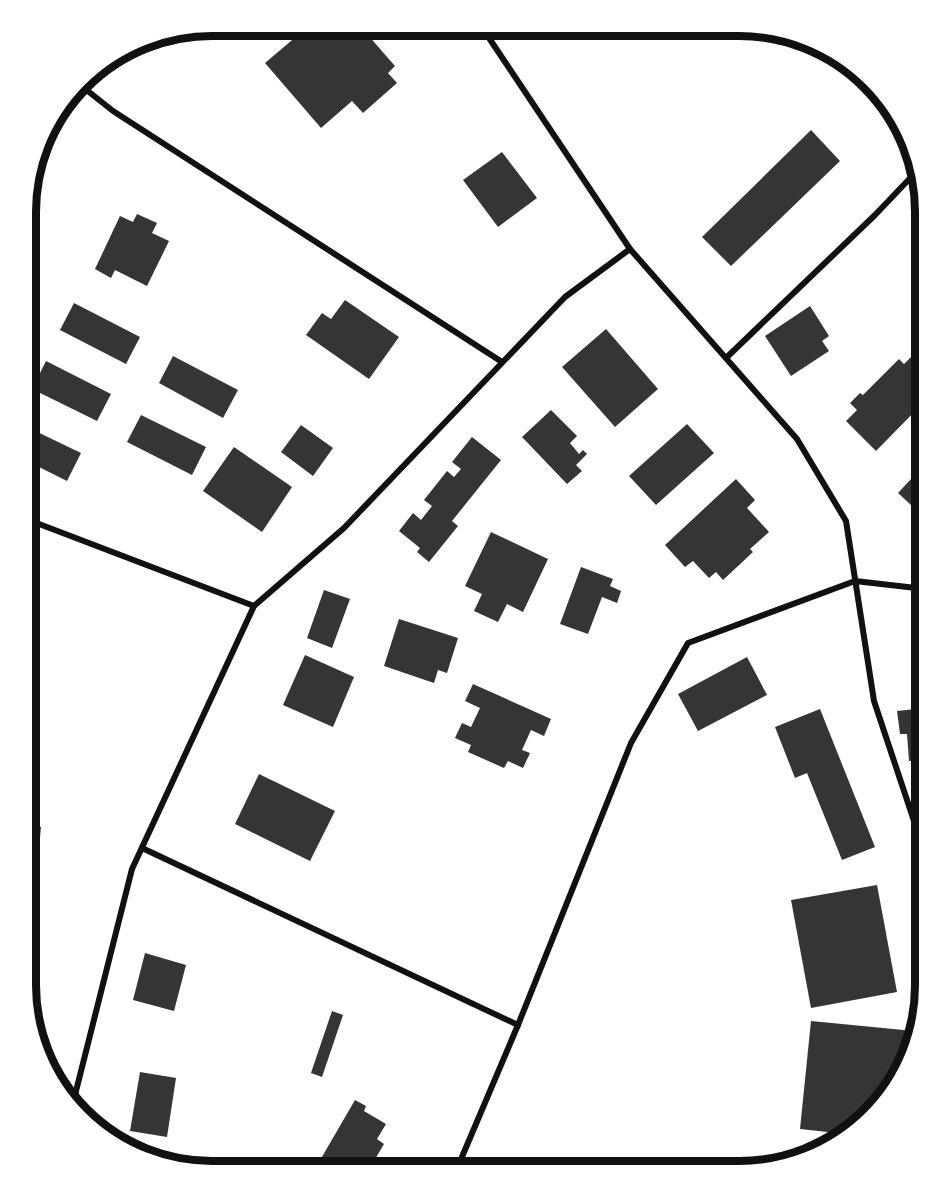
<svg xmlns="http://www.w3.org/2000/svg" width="951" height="1197" font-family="'Work Sans',sans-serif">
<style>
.building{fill:#353535}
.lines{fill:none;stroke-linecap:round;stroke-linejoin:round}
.minor{stroke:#111;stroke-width:6}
.rim{fill:none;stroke:#111;stroke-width:8}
</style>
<rect width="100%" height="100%" fill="#fff"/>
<g class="building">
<polygon points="289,26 360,26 395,66 388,73 397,83 363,113 352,101 321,128 265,63 298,35"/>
<polygon points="811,130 840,161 731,266 702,237"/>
<polygon points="502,152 537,198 498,227 463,180"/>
<polygon points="137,214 157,223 152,233 169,241 147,286 115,270 111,278 95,269 120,216 133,222"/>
<polygon points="345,300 399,337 369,379 306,335 322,313 331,319"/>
<polygon points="74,303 140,337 126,364 60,330"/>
<polygon points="810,306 829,336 822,341 829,351 791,376 765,336"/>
<polygon points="606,329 658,389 615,427 562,367"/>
<polygon points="917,351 925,360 925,401 876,451 846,421 857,410 850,403 860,393 863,395 899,359 904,364"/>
<polygon points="173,356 238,390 223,418 159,383"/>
<polygon points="46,361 111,394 97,421 32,389"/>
<polygon points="551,410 577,436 570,443 579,454 583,450 587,454 576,465 582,471 567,484 522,437"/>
<polygon points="141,415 206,447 192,475 127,442"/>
<polygon points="687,424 714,453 656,505 629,476"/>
<polygon points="301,425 333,448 313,476 281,452"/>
<polygon points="27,427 81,453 67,481 27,461"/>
<polygon points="472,437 501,460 452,521 458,526 429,562 417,552 420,548 399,531 413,513 421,520 432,506 424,500 447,471 454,477 461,469 452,462"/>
<polygon points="234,447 292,487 262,532 203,491"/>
<polygon points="925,464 925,518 898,493"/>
<polygon points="736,479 755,500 747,508 769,532 750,549 753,552 723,580 716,572 709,578 693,561 685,567 665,545"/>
<polygon points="491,532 548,559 523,612 507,604 498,622 474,611 482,594 465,586"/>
<polygon points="581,567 613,579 610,586 621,591 617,603 602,597 588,634 560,624"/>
<polygon points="324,590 350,599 332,648 307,638"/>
<polygon points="399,619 458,638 447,673 438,670 434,683 384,666"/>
<polygon points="917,631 925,631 925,688 920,688"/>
<polygon points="305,655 354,677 333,727 283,705"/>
<polygon points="747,657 767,695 698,731 678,694"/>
<polygon points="473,684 551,719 544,736 531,730 522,750 530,753 523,768 508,761 504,768 468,752 471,745 455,738 462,723 471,727 480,708 465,701"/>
<polygon points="925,708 925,760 909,761 907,734 900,734 897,711"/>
<polygon points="820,709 875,847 842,860 807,773 795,778 775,727"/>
<polygon points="26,735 37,737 29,791 26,791"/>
<polygon points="259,774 335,811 310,861 235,824"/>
<polygon points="26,826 41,827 36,879 26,878"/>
<polygon points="877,885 897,992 811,1008 791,900"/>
<polygon points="145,953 186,965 174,1011 133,1000"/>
<polygon points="332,1011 343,1015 322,1077 311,1073"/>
<polygon points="811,1021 914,1031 894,1088 846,1134 800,1129"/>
<polygon points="140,1072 176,1078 167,1137 130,1131"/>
<polygon points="355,1100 366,1106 364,1111 386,1124 377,1139 384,1144 368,1171 327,1171 329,1168 319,1162"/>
<polygon points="765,1156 777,1163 758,1169"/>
</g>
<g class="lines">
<g class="minor">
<polyline points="481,26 630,249 797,439 846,521 874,701 925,854"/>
<polyline points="79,84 113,111 502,362"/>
<polyline points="726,358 875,215 915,173"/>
<polyline points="26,519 254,606 132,869 76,1091 75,1104"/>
<polyline points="254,606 344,528 565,297 630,249"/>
<polyline points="142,848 518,1025 631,743 688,643 855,581 925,589"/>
<polyline points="456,1171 518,1025"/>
</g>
</g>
<path d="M0 0H951V1197H0ZM212 36H739A176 176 0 0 1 915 212V985A176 176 0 0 1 739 1161H212A176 176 0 0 1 36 985V212A176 176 0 0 1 212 36Z" fill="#fff" fill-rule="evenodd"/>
<path class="rim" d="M212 36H739A176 176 0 0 1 915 212V985A176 176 0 0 1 739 1161H212A176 176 0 0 1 36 985V212A176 176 0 0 1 212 36Z"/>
</svg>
